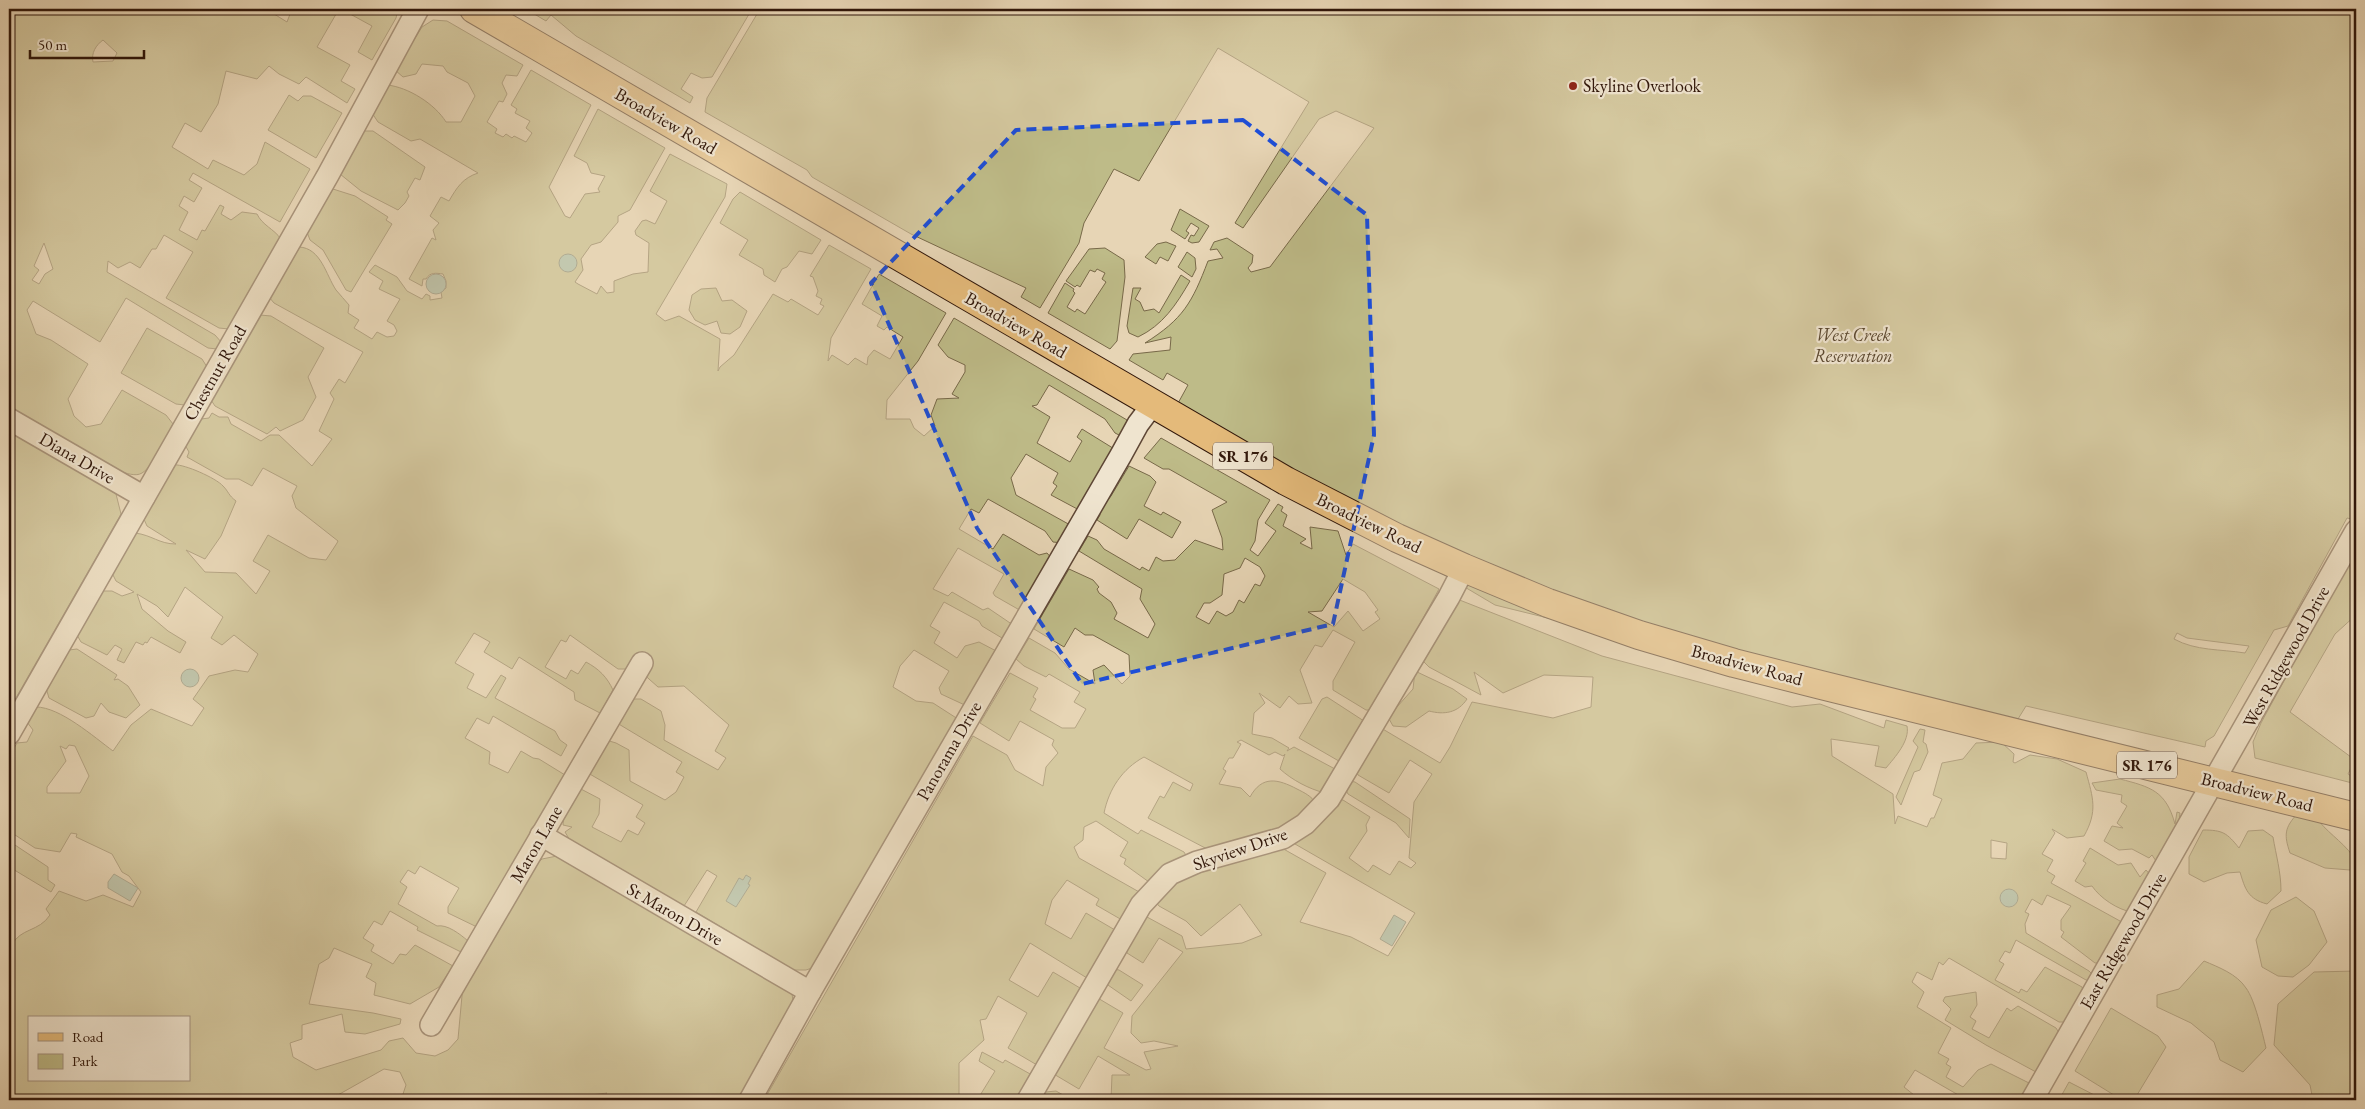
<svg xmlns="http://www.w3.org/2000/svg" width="2365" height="1109" font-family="'EB Garamond',serif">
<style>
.green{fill:#bebb88;stroke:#786949;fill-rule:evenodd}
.water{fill:#98b9a8;stroke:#6f7869}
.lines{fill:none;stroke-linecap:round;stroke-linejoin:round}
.minor-casing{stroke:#5e4635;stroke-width:24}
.major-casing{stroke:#31170a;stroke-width:30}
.minor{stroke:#efe4cf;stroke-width:21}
.major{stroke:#e4ba7a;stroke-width:28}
.marked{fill:none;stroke:#1d4ed8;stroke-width:4;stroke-dasharray:10 6;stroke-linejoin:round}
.poi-dot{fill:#8f2418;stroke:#efe4cf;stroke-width:2}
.labels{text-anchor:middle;stroke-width:4.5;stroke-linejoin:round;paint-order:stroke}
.shield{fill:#efe4cf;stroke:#6a5445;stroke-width:1}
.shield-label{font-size:16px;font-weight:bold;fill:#31170a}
.poi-label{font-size:18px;fill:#31170a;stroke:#efe4cf;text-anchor:start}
.street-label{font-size:18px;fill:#31170a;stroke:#efe4cf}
.park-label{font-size:18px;font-style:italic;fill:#5b4830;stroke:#efe4cf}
</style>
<rect width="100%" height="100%" fill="#e7d5b5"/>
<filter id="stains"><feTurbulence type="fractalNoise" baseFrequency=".004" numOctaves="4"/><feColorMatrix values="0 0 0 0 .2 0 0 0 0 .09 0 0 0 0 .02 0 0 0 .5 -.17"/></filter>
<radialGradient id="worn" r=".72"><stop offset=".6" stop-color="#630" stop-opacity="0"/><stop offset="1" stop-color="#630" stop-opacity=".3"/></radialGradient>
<g class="green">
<path d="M9,9h244l6,3 3,-3h4l21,13 5,-13h47l-22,38 33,18 -9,16 14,8 -8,14 -41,-26 -7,7 -20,-10 -10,-8 -12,13 -31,-8 -8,33 -17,28 -16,-9 -13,24 36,22 5,-9 31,15 13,-11 8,-22 45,27 -30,53 -87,-49 -4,7 13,8 -8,14 -10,-6 -5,10 9,6 -9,18 18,10 5,-10 3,1 15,-26 4,2 -3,7 10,6 11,-8 15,2c5,11 17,15 24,25l-52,90 -10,-1 -53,-30 27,-46 -29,-17 -8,14h-4l-12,19 -10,-6 -12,6 -10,-7 -1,11 108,63 7,8 -5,6 -9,-1 -82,-50 -26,44 -67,-41 -6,9 9,24 15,6 37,24 -20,35 6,17 12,11 15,-3 21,-34 44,25 7,9c-7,12 -19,42 -31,49 -6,4 -16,0 -24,-2l-109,-63zM103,40l14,13 -4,8 -20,1c-2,-9 3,-17 10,-22zM44,243l9,26 -8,5 -6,10 -7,-4 7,-10 -5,-4z"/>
<polygon points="341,9 398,9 396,18 372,60 358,52 372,26"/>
<polygon points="526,9 752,9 712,77 702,78 691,73 681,89 693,97 690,103 576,36 551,15 546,21"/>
<path d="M760,9h1596v511l-9,-2 -59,108 -14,4 -60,106 -8,5 -1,6 -179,-41 -16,26 -515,-127 -209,-124 -115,-65 17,-31 -21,-12 -4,7 -34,-20 4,-6 37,-4 1,-13 -26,6c38,-24 47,-40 63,-82l15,-3 -6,-9 -7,1 4,-8 13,-4 26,17 -1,8 -4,5 3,4 19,-5 104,-139 -38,-17 -17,8 -76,109 -8,-5 74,-121 -91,-54 -79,133 -25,-12 -30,54 -5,20 -39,65 -19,-11 5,-9 -115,-54 -99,-57 -5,-7 -102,-58 2,-14zM2177,633l10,5 62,8 -4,7c-25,-4 -49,-2 -71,-14z"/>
<path d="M433,20l14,1 76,44 -6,11 -11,-1 -4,8 5,11 -4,8 -4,-1 -12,21 10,7 -2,4 8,4 3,-3 6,4 2,-2 12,6 6,-9 -6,-5 4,-7 -15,-8 2,-4 -6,-4 20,-35 60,35 -42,82 16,29 5,2 15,-24 15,-2 -2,-3 7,-13 -14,-3 -4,-10 -13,-7 24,-47 67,39 -35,62 -12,6v6l-17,20 -10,3 -10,14 2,11 -8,12 3,2 19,10 4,-8 6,7 7,-1v-11l19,-7 15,-2 1,-29 -13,-8 -1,-4 7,-10 4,-1 9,4 12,-23 -17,-10 20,-37 57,30 -2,13 -69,117 9,7 14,-5 41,23 -2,32 2,-4 14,-12 39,-61 15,8 3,-3 27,16 6,-9 -4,-2 2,-5 -6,-3 2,-5 -5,-14 -3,-1 19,-31 42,24 -40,69 -3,23 4,-6 16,10 7,-7 12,7 1,-8 6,-7 16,9 13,-22 -16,-10 -3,3 -7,-4 5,-10 -20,-12 17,-30 67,39 -28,48 -31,39 -1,19h24l4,9 10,8 11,-10 -4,-11 6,-16 22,-1 -7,-4 13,-22v-7l-17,-8 -10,-12 16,-27 173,102 -4,17 -8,-4 -10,-14 -56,-34 -12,20 -5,1 18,11 -13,26 33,19 12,-21 -5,-4 5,-8 34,21 -35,61 -30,-16 6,-9 -4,-3 5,-10 -32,-19 -15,24 5,17 56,31 -9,17 -10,-1 -8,-11 -57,-32 -9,14 -8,-4 -12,20 34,20 10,-15 36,21 8,-2 6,7 -30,52 -28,-16 -2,-3 11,-19 -46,-26 -25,41 15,7 4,-4 31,18 5,-2 28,19 -9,14 -25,-15 -3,-5 -35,-19 -14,24 10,6 -6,11 23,15 8,-12 14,-4 21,11 -31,54 -28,-13 -2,-6 10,-17 -35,-21 -14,16 -7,21 23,14 17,2 28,18 -146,246 -9,3h-12l-59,-32 -2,-4 -37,-22 21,-36 -10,-6 -23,36 -113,-64 -6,-10 7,-5 -9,-2 1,-10 15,-27 21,11 -1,15 -7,13 29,15 7,-12 10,5 7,-12 -9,-6 7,-12 -55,-32 18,-33 10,3 13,7 1,31 35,19 11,-8 8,-15 -8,-5 6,-10 -65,-39 15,-24h9l20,12 4,14 -1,15 54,30 8,-12 -11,-7 14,-26 -45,-39 -26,1 -27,-24 -4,6h-9l-48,-34 -4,7 -5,-2 -16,27 21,12 5,-9 7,4 8,-12c13,7 21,15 27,28l-13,23 -25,-13 -1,-8 -55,-35 -7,12 -28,-17 6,-10 -16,-9 -19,30 19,11 -7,14 19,10 15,-23 5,3 -11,20 60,33 5,9 7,5 -6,11 -68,-40 -4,8 -12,-6 -12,20 25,14 -1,12 19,9 13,-22 12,7 6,1 26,16 -88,152 -29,-14v-6l11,-19 -39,-22 -5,8 -7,-4 -8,12 7,5 -9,17 39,22c10,-2 23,8 31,15l-7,11 -44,-22 1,-3 -28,-16 -8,14 -8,-4 -11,17 11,7 -3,6 22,13 7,-10 6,1 9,-10 38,21 -14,21 -29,17 -36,-9 2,-12 -10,-6 6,-13 -38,-16 -5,10 -10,6 -10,40 64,9 28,6 -1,5 -35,10 -20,-2 -3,-18 -40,11v14l-12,4 3,14 23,13 65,-20 8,-9 14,-3 13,15 19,3 13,-6 10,-11 5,-54 66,-113 13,-13 15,-3 228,129 7,9 2,13 -51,93h-147l11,-7 -24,3 -3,4h-179l5,-15 -6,-13 -16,-3 -55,31h-320v-143c1,-4 1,-9 3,-12 8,-17 27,-13 38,-30l-4,-6 13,-18 27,10 17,-6 30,12 8,-15 -12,-16 -7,-4 -10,-18 -36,-17 1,-3 -6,-1 -11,19 -25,-4 -26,-17v-74l8,-14 10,-1 6,-12 -6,-8 9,-15c24,0 58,30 77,44l18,-26 20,-16 41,17 12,-18 -11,-9 16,-23 26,-6 13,2 10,-18 -24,-19 -12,10 -11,-7 12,-21 -38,-30 -17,30 -11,-11 -20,-12 5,15 26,22 18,11 -6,11 -29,-16 -4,6 -2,-1 -2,3 -7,-3 -12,21 -7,-3 5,-11 -7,-4 -8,10 -26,-13 -4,-7 26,-44h9l10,5 12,-4 -18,-11 -4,-8 23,-40c17,2 24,11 41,11l-29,-18 -4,-9 32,-52c9,-1 41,13 48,21 6,6 5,9 13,15l-15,35 -16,23 -19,-9 19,22 31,1 20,21 14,-23 -17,-10 15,-26 41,23 17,2 11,-17 1,-2 -42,-33 -4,-12 5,-10 -34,-18 -11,18 -13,-7h-13l-39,-22 2,-5 -4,-7 16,-26 8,-1 3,-5 7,4h9l3,7 30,17 9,-6h9l33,31 20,-27 -13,-8 15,-32 -4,-6 9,-14 6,4 18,-31 -89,-49 -5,-6 30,-50c22,1 27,28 37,43 4,5 9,10 13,15l-1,8 11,7 -5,8 18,11 5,-7 10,5 7,-1 3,-5 -3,-6 -7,-4 13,-22 -21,-10 4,-8 -14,-9 6,-7 22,12 10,14 15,8 4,-5 4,2v4l12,-2 -1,-6 5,-4v-7l-3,-7c-7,-1 -13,-2 -17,5h-3l-1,7 -13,-7 23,-41 4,2 -3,-10 6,-7 -9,-7 11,-19 8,4c8,-14 14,-23 29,-28l-58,-34 -9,2 -33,-19 -6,-9 15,-28c21,2 48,19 59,37h15l14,-26 -7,-13 -21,-11 -4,-6 -21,-2 -6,10 -13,3 -8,-7 27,-43zM69,745l6,1 14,30 -9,17h-33v-6l19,-26 -6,-15 6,3zM29,1018h160v62h-160z"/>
<polygon points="289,95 298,101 303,96 311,96 342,113 316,158 268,130"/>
<polygon points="363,131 373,131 425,167 420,180 415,178 407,192 409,196 405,203 398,210 361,191 340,174"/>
<polygon points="333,189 355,196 388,217 386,220 392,224 351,292 346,290 323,250 310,240 307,232"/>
<polygon points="740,192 821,240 812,254 799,251 787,267 782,269 775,282 764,275 763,269 739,255 748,240 720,223 733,199"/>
<polygon points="1180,209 1209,226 1199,242 1192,243 1188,241 1191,235 1194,236 1199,228 1191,223 1186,231 1189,233 1185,239 1171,230"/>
<polygon points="1166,242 1176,246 1168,261 1160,257 1156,264 1145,257 1157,244"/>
<polygon points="1105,248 1124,260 1125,277 1117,341 1110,349 1048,313 1065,283 1074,289 1073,291 1075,293 1067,307 1075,312 1077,309 1085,314 1106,282 1102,279 1105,273 1097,269 1095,272 1090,270 1080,287 1077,285 1075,287 1066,281 1089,249"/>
<polygon points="1187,252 1195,258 1196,269 1192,277 1178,267"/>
<path d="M1181,275l9,6c-14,24 -27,44 -52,56l-9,-4 -2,-7 6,-38h8l-6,11 5,3 4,9 10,-2 5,4z"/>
<polygon points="716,288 722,301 732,300 747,311 740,327 730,334 721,333 717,321 705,325 695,320 689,310 692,295 701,289"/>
<polygon points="260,315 271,316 324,348 308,377 316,397 303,420 280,431 276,427 267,434 215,406 211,400"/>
<polygon points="147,328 202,359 207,367 185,405 176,404 121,373"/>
<polygon points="9,430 115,490 121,514 9,710"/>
<path d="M1161,438l109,62 -12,20 -3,21 -5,9 8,6 18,-25 -11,-8 13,-19 5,3 -2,4 6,4 -4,11 23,13 -6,4 12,6 -2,-22 28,4 8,24 7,-11 86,45 -66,121h-7l-33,-20v-9l22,-39 -22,-12 -11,17 -7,-2 -15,25 12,33 -14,1 -9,-8 -9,12 -21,-15 6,10 -11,10 -2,21 20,4 17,10 -2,3 7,-4 41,22 -10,24c-16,-4 -33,-13 -45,-24l5,-15 -2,2 -8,-4 -6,3 -28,-15 -4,2 4,2 -8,14h-4l-6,11 3,2 -7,13 22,4 9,9c12,-22 28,-18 47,-8 8,4 14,7 19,14l-28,23 -79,24 -61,-32 12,-22 4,2 9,-16 17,9 3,-7 -49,-27c-22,12 -35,32 -40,56l34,21 3,-4 43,22 3,5 -38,25 -25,-18 2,-5 -6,-3 8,-14 -32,-21 -12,6 -1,13 -9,7 5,11 62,35 -19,27 -26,-15 3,-6 -32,-19 -15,20 -7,24 26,15 15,-26 29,17 -28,48 -57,-35 -21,37 29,17 15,-25 27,16 2,4 -45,73 -29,-17 19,-35 -29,-17 -12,23 -6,1 4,20 -25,23v37h-195l209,-364 34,19 8,15 28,16 3,-19 12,-14 -6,-8 2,-5 -34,-19 -11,20 -29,-18 30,-50 28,15 -5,9 3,2 -6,11 32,18h13l11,-19 -12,-7 6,-10 -31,-18 -3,3 -22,-11 -8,-7 13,-21 26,15 14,16 26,15 -2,-14 11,-5 18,19 8,-8 -1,-21 -36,-20h-8l-10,-7 -11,19 -30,-18 35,-60 24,11 6,7 -2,2 2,4 12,9 6,11 -3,6 34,19 7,-14 -15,-25 2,-10 -63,-38 9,-15 9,4 7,9 36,21 2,-3 7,4 7,-14 7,4 12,-1 20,-20 28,10 -1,-12 -10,-28 15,-8 -58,-33h-6l-19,-11zM1245,558l15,9 5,9 -5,10 -5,-2 -11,19 -5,-3 -6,12 -7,4 -9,-5 -8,13 -13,-7 8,-14h6l12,-8 2,-21 16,-6zM1343,579l22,13 13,18 -3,2 5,7 -17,12 -15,-20 -14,16 -26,-15 14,-1z"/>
<polygon points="1129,466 1150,476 1156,482 1144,506 1161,515 1163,512 1181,522 1172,538 1139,519 1127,539 1097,520 1100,515 1099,511 1111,496"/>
<polygon points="2356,549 2356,615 2335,634 2290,712 2355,760 2348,774 2356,779 2356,784 2255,758 2253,742 2261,723"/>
<path d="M1457,599l145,57 190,51 28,-3 64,24 2,-8 21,6c3,15 -12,31 -21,42l-11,-2 4,-20 -48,-7 1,17 61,38 2,30 3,-8 29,11 4,-9h3l8,-19 -9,-4 9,-32 21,-4 13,-16 25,-1 13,12 -1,8 2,1 15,-8 27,4 29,13c7,26 12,39 -2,64l-17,2 -15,-9 3,4 -13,21 11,6 -6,11 8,5 -4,7 69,38 4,6 -20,36h-9l-34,-26 3,-5 -3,-2v-10l10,-14 -24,-11 -5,10 -10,-6 -7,13 4,2 -4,10 1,9 63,38 5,5 -3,4h-5l-70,-40 -6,13 -5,-2 -6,10 5,3 -9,16 24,13 2,-4 6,3 18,-25 37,20 2,7 -15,28h-10l-110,-64 -6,7 -4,-3 -7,18 -15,-8 -5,10 12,10 -7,15 34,21 -13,25 11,6 -3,5 5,3 -5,10 17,10 15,-17 13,-6 38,19 2,4 -8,13h-56l-52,-30 -11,17 10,8 -3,5h-800l1,-25h18l-32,-19 -19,33 -27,-16 44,-76 27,16 -19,35 42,22 5,-1 -7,-17 34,-6 -24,-5 -13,2 -10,-10 1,-17 51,-64 -24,-14 -16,25 -16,-10 -2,-6 15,-24 7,-6 35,19 4,13 56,-6 20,-8 -22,-31 -39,32 -15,-15 -27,-15 -4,-5 29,-25 96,-29 46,26 -26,49 51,15 37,19 27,-43 -120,-69 1,-6 41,-38h6l27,17 -4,8 1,6 -18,27 19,14 5,-7 17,10 9,-14 12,7 5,-5 -7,-5 5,-56 18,-28 -22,-14 -21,33 -31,-18 -2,-5 25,-42 59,35 10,-16 22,-45 81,16 38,-11 2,-30 -49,-2 -41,18 -29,-21 7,23 -52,-28 -9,-9zM1991,840l16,3 -1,16 -15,-1z"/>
<polygon points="77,649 117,675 114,680 118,679 128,686 140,705 126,718 109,712 101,703 94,716 86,718 49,698 46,688 69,650"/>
<path d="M1415,671l38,18 14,10c-9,14 -23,16 -38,12l-23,16 -13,-1 -5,-9 25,-28z"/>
<polygon points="1327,697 1367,723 1344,764 1299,738 1322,699"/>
<polygon points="1920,729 1925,730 1923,742 1926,744 1928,752 1920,770 1914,772 1901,805 1896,797 1918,747 1913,741"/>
<path d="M2120,779c31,8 46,12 55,45l2,-12 3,1 -1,9 -23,39 -4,-6 -3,3 -17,-9 -13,1 -15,-9 8,-15 11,2 -6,-5 10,-17 -6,-4 1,-7 -26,-5 -4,-7z"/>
<polygon points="1349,781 1355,782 1410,819 1409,838 1396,823 1348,794 1345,788"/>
<path d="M2298,813l17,3c11,16 26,24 38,40l3,-1v19l-6,-4 -25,-2 -35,-15c-6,-18 -6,-25 8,-40z"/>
<path d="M2203,830c20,0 24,3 36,18l9,-17 15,-1 10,7c3,18 8,35 8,54l-14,13c-19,-5 -22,-15 -27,-32l-13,1 -23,9 -15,-8v-17z"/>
<polygon points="9,841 48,867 48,880 55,885 51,892 11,868 9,871"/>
<path d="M2090,848l28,17 13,-2 9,14 6,-7 7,8 -21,34c-14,-2 -32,-14 -40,-26l-7,1 -10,-6 11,-18 -3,-2z"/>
<polygon points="2296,897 2314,911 2327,942 2309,965 2293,977 2278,976 2262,967 2256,940 2271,910"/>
<path d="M2204,961c14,6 33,13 42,27 9,12 16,44 20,60l-23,24 -23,-12 -6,-18 -23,-19 -34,-16v-12l22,-6z"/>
<polygon points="1113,969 1119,970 1143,985 1131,1001 1105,983"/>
<polygon points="2356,971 2356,1100 2313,1100 2310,1085 2274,1045 2278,1004 2314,972"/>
<polygon points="1976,992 1977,1005 1970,1017 1976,1021 1972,1029 1989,1038 2007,1008 2011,1011 2018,1006 2056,1028 2061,1036 2036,1072 1986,1045 1945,1020 1951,1009 1943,1001 1945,997"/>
<polygon points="2111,1008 2158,1036 2166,1047 2134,1100 2122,1100 2075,1071"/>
<polygon points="982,1052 1003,1063 1005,1060 1032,1075 1022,1100 984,1100 979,1097 995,1071 979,1061"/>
<polygon points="2069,1082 2104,1100 2059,1100"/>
<polygon points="1056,1091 1072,1100 1037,1100 1046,1092"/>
</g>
<g class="water">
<circle cx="568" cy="263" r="9"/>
<circle cx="436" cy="284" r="10"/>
<circle cx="190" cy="678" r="9"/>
<polygon points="114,874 138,888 130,901 108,888 108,882"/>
<polygon points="746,875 751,878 748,884 750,885 736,907 726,901 739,878 743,880"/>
<circle cx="2009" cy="898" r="9"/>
<polygon points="1394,915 1406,922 1392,946 1380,939"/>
</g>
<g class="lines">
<g class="minor-casing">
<g id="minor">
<polyline points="9,419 144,497"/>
<polyline points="9,734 328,175 418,9"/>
<polyline points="541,835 810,992"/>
<polyline points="431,1025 642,663"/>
<polyline points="750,1100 810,992 1121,455 1138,424 1153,404"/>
<polyline points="1028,1100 1141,905 1170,874 1197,862 1283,838 1305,824 1329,799 1449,597 1464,568"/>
<polyline points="2032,1100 2356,531"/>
</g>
</g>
<g class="major-casing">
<polyline id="major" points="474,9 1286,481 1397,538 1464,568 1548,603 1639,635 1734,663 1821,685 2356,817"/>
</g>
<use href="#minor" class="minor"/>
<use href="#major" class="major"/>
</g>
<path d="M0 0H2365V1109H0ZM1243,120l124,95 7,220 -41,189 -251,60 -105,-156 -106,-245 145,-153z" fill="#e7d5b5" fill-opacity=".55" fill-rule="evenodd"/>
<path class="marked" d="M1243,120l124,95 7,220 -41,189 -251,60 -105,-156 -106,-245 145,-153z"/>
<circle class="poi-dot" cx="1573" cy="86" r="5"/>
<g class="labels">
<g class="shield">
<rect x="1213" y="442.5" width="60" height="27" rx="4"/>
<rect x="2117" y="751.5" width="60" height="27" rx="4"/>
</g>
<g class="shield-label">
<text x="1243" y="462">SR 176</text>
<text x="2147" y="771">SR 176</text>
</g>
<g class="poi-label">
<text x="1583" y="92">Skyline Overlook</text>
</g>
<g class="street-label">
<text transform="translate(666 121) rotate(30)" y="6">Broadview Road</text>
<text transform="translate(1016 325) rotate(30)" y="6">Broadview Road</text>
<text transform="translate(215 373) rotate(-60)" y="6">Chestnut Road</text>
<text transform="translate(77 458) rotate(30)" y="6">Diana Drive</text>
<text transform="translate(1369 523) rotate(26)" y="6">Broadview Road</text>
<text transform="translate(2286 657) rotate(-61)" y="6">West Ridgewood Drive</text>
<text transform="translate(1747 665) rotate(15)" y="6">Broadview Road</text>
<text transform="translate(949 751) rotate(-60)" y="6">Panorama Drive</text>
<text transform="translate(2257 792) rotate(14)" y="6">Broadview Road</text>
<text transform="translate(536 844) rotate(-60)" y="6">Maron Lane</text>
<text transform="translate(1240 849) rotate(-19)" y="6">Skyview Drive</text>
<text transform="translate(675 914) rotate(30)" y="6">St Maron Drive</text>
<text transform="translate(2123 941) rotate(-60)" y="6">East Ridgewood Drive</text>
</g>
<g class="park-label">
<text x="1853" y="341">West Creek<tspan x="1853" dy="21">Reservation</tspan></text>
</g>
</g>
<rect width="2365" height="1109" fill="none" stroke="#e7d5b5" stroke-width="30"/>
<rect x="10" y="10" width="2345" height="1089" fill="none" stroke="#31170a" stroke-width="2.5"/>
<rect x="15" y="15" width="2335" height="1079" fill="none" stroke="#31170a"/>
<rect x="28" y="1016" width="162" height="65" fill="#efe4cf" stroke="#a39280"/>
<rect x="38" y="1033" width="25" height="8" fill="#e4ba7a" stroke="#a39280"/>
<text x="72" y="1042" font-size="15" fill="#31170a">Road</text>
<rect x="38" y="1054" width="25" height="15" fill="#bebb88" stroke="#a39280"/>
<text x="72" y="1066" font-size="15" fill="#31170a">Park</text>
<path d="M30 50v8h114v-8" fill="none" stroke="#31170a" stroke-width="2.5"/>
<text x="38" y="50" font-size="15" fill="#31170a" stroke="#efe4cf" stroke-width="4" paint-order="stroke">50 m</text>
<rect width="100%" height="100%" filter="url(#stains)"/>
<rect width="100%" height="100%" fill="url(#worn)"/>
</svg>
